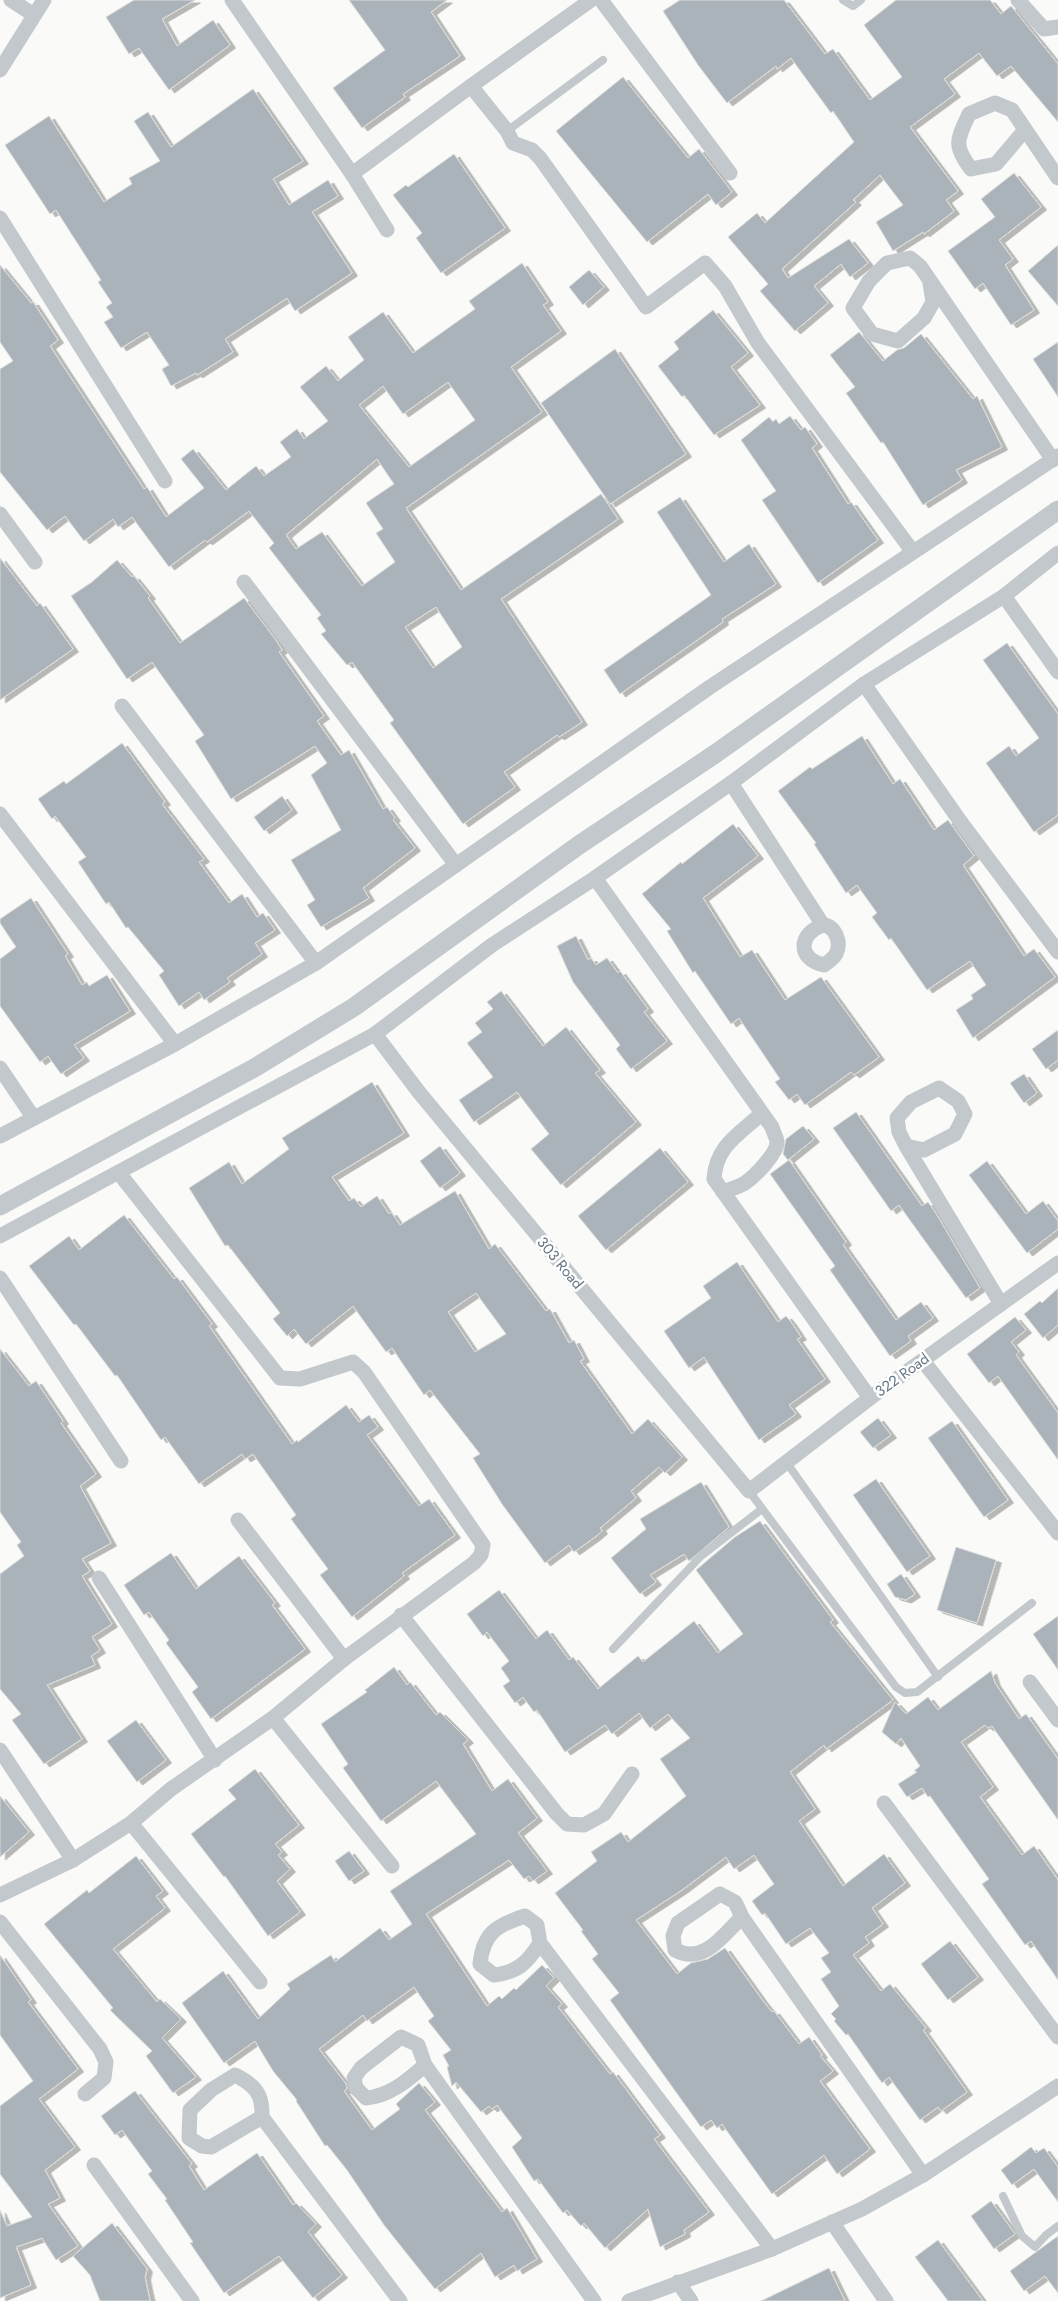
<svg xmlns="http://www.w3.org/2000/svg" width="1058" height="2301" font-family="Jost,sans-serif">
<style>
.building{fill:#aab3b9;stroke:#dcdcda;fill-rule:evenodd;filter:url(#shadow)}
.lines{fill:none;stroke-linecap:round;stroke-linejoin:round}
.service{stroke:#c3c8cc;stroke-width:8}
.minor{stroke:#c3c8cc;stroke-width:15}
.tertiary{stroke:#c3c8cc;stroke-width:19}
.labels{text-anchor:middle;stroke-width:5;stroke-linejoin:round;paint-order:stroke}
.street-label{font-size:15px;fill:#657683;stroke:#fff}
</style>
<defs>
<filter id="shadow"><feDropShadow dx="5.5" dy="3" stdDeviation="0" flood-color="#0004"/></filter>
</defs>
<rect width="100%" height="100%" fill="#fafaf8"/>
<g class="building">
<polygon points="134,0 195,0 162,19 177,46 213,20 230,45 169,90 139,48 129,54 106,17"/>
<polygon points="349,0 447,0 431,12 460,56 403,94 405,97 362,128 333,88 385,50"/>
<polygon points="680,0 784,0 825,54 833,49 870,100 902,77 864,25 896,0 990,0 1001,14 1011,6 1058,64 1058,122 1011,66 997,76 979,53 944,79 955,94 910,127 958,191 946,200 954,211 924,234 923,232 893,251 876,222 903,205 880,175 853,200 856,202 782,269 788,278 849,239 868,263 850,277 841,264 814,286 828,303 795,331 760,291 768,284 728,237 757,213 765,223 854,142 833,111 831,113 791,58 777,69 776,66 727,103 698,65 663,11"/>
<polygon points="623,77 688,158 699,149 732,192 716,205 708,194 647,242 556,131"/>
<polygon points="253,89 303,161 273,179 289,205 328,180 338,196 312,212 352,273 295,311 287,298 225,339 233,352 197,375 196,373 171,386 162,369 169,365 147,332 121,348 104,322 113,317 106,307 112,303 98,282 101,280 56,210 50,214 5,145 49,116 104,202 132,184 129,178 160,161 134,121 148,112 171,147"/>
<polygon points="454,154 505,228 441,273 416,238 422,233 393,195 406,185 408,187"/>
<polygon points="1014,173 1041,207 999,240 1013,259 1005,265 1034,310 1011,325 983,283 975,289 948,251 995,217 981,199"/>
<polygon points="1058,245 1058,306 1028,271"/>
<path d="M522,263l26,39 -5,3 18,26 -50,36 31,45 -136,96 55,82 140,-96 17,25 -117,80 81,123 -23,15 -2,-2 -53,37 11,15 -52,37 -73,-101 4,-3 -42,-58 -5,3 -26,-31 5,-3 -9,-13 4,-3 -52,-67 5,-5 -25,-32 -42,31 -2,-2 -36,27 -37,-50 -14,10 -5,-8 -29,22 -19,-25 -18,14 -47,-58v-103l13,-8 -13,-19v-77l31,38 2,-1 25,38 -8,6 94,143 3,-2 19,30 38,-29 -23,-29 12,-10 33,41 30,-24 8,10 27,-19 -11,-15 17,-13 7,10 24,-18 -28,-34 26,-21 12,15 26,-21 -16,-23 35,-25 30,41 62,-44 -6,-8zM448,382l27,38 -66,47 -50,-62 24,-19 20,28zM377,459l17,25 -28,19 17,26 -7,4 19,29 -33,24 -40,-54 -26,17 -10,-14zM436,607l26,40 -29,21 -28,-41z"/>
<polygon points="589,270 604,287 583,305 569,287"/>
<polygon points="713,310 748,353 731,367 760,405 714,435 684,395 682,397 658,366 679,349 674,342"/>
<polygon points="859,332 883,361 897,350 904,348 921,334 973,399 977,396 1002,447 956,470 962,480 923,505 883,442 881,443 846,393 855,387 830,355"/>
<polygon points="1058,342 1058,397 1033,359"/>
<polygon points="615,349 686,454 610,504 541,403"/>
<polygon points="790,416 801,430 805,427 817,444 812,448 848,504 851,502 878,540 818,583 762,500 776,491 741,440 769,417 773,422 776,419 779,424"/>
<polygon points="680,497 724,562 749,544 776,584 722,619 723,622 620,694 604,670 711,595 657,512"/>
<polygon points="0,558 37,606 40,603 73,649 0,700"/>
<polygon points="117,560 132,577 134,576 150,596 148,598 180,643 244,598 275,639 282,650 279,652 324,716 317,721 341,755 349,750 383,809 387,807 395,818 393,820 415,848 363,888 369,898 321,927 307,905 315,900 291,860 341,830 311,775 327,763 315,746 231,799 195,741 204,735 152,662 127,679 71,596 92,582"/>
<polygon points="1007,643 1058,714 1058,815 1034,832 986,763 1009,746 1016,756 1039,738 983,660"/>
<polygon points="862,736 893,784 900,779 934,830 948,820 974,856 963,865 1024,956 1034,949 1055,977 973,1038 956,1010 973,999 971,995 986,985 970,961 927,990 891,938 889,940 872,917 877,913 857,885 846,893 814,844 816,843 778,791 810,767 812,769"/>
<polygon points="122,743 165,802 162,804 204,859 199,862 229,903 242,894 257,917 263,913 275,930 255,943 262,954 227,978 230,982 204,1000 199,992 179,1006 159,975 164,971 128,927 126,928 109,902 106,904 78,862 86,857 55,816 52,819 38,799 64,781 66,784"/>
<polygon points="282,796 292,810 264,831 254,817"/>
<polygon points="733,824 758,856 703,898 740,957 752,950 785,1000 821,977 879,1057 854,1075 851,1072 805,1105 797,1094 789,1100 775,1082 780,1079 739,1018 731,1024 695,971 693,973 667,931 671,929 642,894 681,862 682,864"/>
<polygon points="31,898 68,954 65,956 82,985 87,982 89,986 107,975 130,1011 74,1045 84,1058 61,1074 48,1056 40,1062 0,1006 0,959 16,947 0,923 0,919"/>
<polygon points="576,936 588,960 591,958 596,965 607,958 618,973 620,971 648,1009 644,1012 667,1041 631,1069 616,1049 620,1045 573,982 557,946"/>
<polygon points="501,991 543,1046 566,1027 600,1070 595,1073 636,1122 561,1185 531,1149 549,1134 517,1092 474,1122 459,1100 493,1077 467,1043 482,1032 475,1023 493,1009 487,1002"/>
<polygon points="1058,1030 1058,1060 1046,1069 1032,1049"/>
<polygon points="1024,1074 1037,1093 1024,1103 1010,1083"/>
<path d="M372,1082l32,51 -72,44 17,24 5,-3 7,9 16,-11 12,18 2,-2 9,13 55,-34 34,58 6,-5 51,67 4,-2 19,34 5,-3 10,19 -4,2 52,73 16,-15 34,38 -17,16 -6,-6 -28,24 5,7 -36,30 2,3 -7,6 -21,15 -5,-7 -24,18 -43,-59 -29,-46 7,-4 -50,-64 -6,5 -32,-47 -6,4 -33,-46 -47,38 -12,-15 -7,7 -14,-17 7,-6 -52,-68 -3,1 -36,-58 40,-26 13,22 47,-35 -7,-11zM476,1293l30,41 -31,18 -27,-40z"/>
<polygon points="856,1112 922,1206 928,1202 935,1212 980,1288 966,1298 899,1205 891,1211 833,1128"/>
<polygon points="803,1126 814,1139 788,1160 783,1154 786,1139"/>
<polygon points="440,1146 460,1173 440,1188 420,1161"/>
<polygon points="660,1148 688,1182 606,1250 578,1216"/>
<polygon points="789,1160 846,1242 843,1245 896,1320 921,1302 933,1318 908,1336 911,1341 890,1356 830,1270 835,1266 770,1174"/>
<polygon points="987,1161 1026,1214 1043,1201 1058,1221 1058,1229 1027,1253 969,1175"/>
<polygon points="124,1215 174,1279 177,1277 212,1324 209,1326 292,1444 297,1440 298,1442 346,1405 359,1422 369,1415 378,1427 367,1435 419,1506 429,1499 455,1535 402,1573 404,1576 352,1617 320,1575 328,1569 291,1519 296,1515 253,1454 245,1459 242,1454 199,1484 165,1437 161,1440 117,1375 115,1376 76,1324 74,1325 29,1266 69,1236 79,1250"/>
<polygon points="737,1262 778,1322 786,1316 791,1322 801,1337 797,1339 825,1379 789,1405 796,1414 759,1440 704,1357 689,1368 664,1331 711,1298 703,1286"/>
<polygon points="1058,1288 1058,1325 1043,1338 1024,1314 1040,1301 1042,1303"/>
<polygon points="1015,1317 1026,1330 1011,1342 1019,1352 1016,1355 1058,1413 1058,1460 998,1376 989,1383 967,1354"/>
<polygon points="0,1349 29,1386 36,1381 63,1421 61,1423 96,1474 80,1486 111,1543 82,1559 90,1571 82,1576 112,1624 92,1637 100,1650 91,1656 95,1665 47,1685 82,1739 44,1764 12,1720 21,1714 0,1689 0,1574 24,1556 17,1545 21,1542 0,1512"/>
<polygon points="878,1418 891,1435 873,1448 860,1432"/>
<polygon points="952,1421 1008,1500 984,1517 928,1438"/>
<polygon points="876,1479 930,1556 907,1572 853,1495"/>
<polygon points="701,1482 729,1527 689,1561 684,1554 650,1575 656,1582 640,1594 611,1558 646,1529 640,1519"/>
<polygon points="760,1521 833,1620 830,1622 893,1700 826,1749 824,1745 790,1772 815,1809 799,1821 843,1886 884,1854 905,1883 872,1908 883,1924 865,1937 869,1943 853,1955 881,1991 890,1984 926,2028 923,2030 967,2092 941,2111 938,2107 920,2120 889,2077 882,2083 848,2034 846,2035 834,2021 836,2019 831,2014 839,2006 821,1979 831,1972 821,1958 829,1953 810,1928 786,1944 765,1913 762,1915 752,1901 774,1884 754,1855 734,1869 726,1857 682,1890 636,1920 677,1974 691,1963 708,1959 725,1948 763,2001 772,2012 774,2011 799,2044 809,2037 822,2055 820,2056 833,2071 820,2081 870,2149 837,2174 824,2155 772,2194 722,2124 717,2128 711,2120 701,2127 610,2000 619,1993 592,1959 598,1954 581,1931 583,1930 555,1893 597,1861 591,1852 621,1832 628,1842 686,1796 660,1759 690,1738 668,1714 650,1728 639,1713 612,1734 605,1725 565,1752 537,1710 534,1712 523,1697 515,1703 503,1686 510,1681 501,1668 509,1661 487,1632 483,1636 467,1614 499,1590 536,1639 547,1630 569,1660 573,1657 598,1689 638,1656 643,1662 694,1621 718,1653 743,1634 696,1570 735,1537"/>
<polygon points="956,1547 996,1560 977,1623 937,1610"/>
<polygon points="171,1553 196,1589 239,1556 275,1603 272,1605 305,1649 211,1719 192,1692 198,1687 166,1643 169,1640 149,1612 144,1615 124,1585"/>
<polygon points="901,1574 915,1594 906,1600 895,1597 887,1584"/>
<polygon points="1058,1616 1058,1670 1033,1634"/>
<polygon points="394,1667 407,1685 410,1682 436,1715 440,1712 468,1740 463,1744 492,1791 508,1779 537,1818 518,1833 547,1871 533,1881 529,1876 524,1879 509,1860 426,1914 487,2006 499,1996 502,1999 514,1988 516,1990 542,1965 554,1978 546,1986 562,2004 558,2007 610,2074 613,2072 660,2135 654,2139 709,2212 684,2230 685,2234 660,2247 648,2209 605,2248 584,2223 581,2226 567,2210 563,2213 538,2179 534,2181 512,2147 522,2138 497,2105 492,2109 489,2106 481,2112 456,2082 452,2086 447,2067 449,2066 443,2055 451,2050 428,2021 434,2016 414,1987 367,2021 363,2015 319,2049 346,2084 347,2089 344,2091 372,2130 400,2109 396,2104 419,2083 435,2102 425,2110 502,2212 507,2208 537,2259 517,2271 514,2265 495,2277 481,2253 435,2289 384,2225 347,2170 327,2145 325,2146 296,2101 297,2100 273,2071 255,2041 224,2063 182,2003 223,1971 258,2019 290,1989 287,1984 331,1955 335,1962 380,1928 389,1940 412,1924 390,1891 476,1834 436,1781 381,1821 343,1768 348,1764 321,1724 367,1692 365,1690"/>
<polygon points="991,1671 995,1683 1019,1719 1026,1714 1058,1759 1058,1820 992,1726 988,1728 985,1725 961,1742 993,1787 980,1797 1022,1855 1034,1846 1058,1880 1058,1980 1031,1941 1025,1945 982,1884 989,1879 930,1796 928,1797 922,1788 907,1797 898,1784 917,1772 914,1771 920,1766 901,1738 896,1744 882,1732 895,1702 906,1714 928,1697 938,1710"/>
<polygon points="136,1720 166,1760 137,1782 107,1741"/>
<polygon points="255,1769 299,1825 275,1844 282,1852 278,1855 290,1869 277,1881 300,1912 268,1936 225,1876 224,1877 191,1834 236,1799 228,1790"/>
<polygon points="0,1796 29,1832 0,1857"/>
<polygon points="349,1851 364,1871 349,1881 335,1861"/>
<polygon points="136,1856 163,1891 156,1896 165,1908 113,1949 157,2002 160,1999 181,2019 162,2038 196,2077 173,2093 146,2056 152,2051 110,2010 113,2008 44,1924 87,1890 89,1893"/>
<polygon points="950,1941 978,1977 948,2000 921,1964"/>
<polygon points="0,1955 31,2000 28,2002 78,2069 39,2099 75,2147 45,2170 60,2198 48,2204 78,2246 56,2260 42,2238 16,2247 31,2285 0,2298 0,2210 7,2226 32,2217 0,2174 0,2106 33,2081 0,2035"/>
<polygon points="135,2091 192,2164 189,2166 204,2190 257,2153 293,2205 296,2203 316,2224 308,2232 342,2275 313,2298 279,2256 224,2293 190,2243 193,2242 165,2200 167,2199 148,2174 152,2171 122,2130 115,2135 101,2116"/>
<polygon points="1031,2147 1036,2153 1044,2148 1058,2167 1058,2202 1034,2169 1012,2185 1001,2170"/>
<polygon points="991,2201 1015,2234 994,2249 971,2216"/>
<polygon points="112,2223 147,2269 145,2277 150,2301 100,2301 90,2275 73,2256"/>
<polygon points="1058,2236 1058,2293 1045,2276 1024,2291 1010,2271"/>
<polygon points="938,2240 983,2301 948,2301 915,2257"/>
<polygon points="829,2268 845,2301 761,2301"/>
</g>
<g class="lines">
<g class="service">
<polyline points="843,0 853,6 861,0"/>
<polyline points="507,131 603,60"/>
<polyline points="787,1463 938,1677"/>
<polyline points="749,1491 896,1687 905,1693 917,1692 1032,1603"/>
<polyline points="613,1649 701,1556 762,1509"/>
<polyline points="1003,2196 1022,2236 1035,2247 1046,2235 1058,2226"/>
</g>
<g class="minor">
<polyline points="11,0 34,15"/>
<polyline points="232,0 352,174 387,230"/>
<polyline points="601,0 730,173"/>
<polyline points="1018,0 1044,29 1058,27"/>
<polyline points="0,70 44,0"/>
<polyline points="471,86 507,131 513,143 532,150 540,158 646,307 705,263 725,286 758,343 913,552"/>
<path d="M1024,131l-28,33 -25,5c-18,-24 -14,-29 -2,-55l26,-11 17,7 46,68"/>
<polyline points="352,174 471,86 591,0"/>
<polyline points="0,218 165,481"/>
<polyline points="930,283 933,302 924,318 898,341 872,334 853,308 869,281 887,263 910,258 920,266 1053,460"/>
<polyline points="0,514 35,562"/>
<polyline points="244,582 456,865"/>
<polyline points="1004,596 1058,672"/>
<polyline points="864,684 960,821 1058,952"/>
<polyline points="122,706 316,963"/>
<polyline points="731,783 823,925"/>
<polyline points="0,814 175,1044"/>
<path d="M595,878l177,249c1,5 5,11 5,15 0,12 -23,35 -32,41 -6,4 -15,6 -22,9"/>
<path d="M823,925c12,1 19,17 13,29 -2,4 -8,8 -12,11 -27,-6 -26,-31 -1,-40z"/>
<polyline points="375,1034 418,1091 749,1491 870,1398 1058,1263"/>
<polyline points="0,1068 33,1117"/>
<path d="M761,1114c-23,21 -45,32 -47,65l156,219"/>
<polyline points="0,1136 175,1044 316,963 710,687 1058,456"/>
<polyline points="906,1146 924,1150 955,1134 965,1114 958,1101 939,1088 911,1102 897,1118 899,1132 906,1146 1001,1304"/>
<polyline points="0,1236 375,1034 492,945 595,878 731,783 864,684 1004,596 1058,553"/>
<polyline points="0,1278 121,1461"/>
<polyline points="923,1361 1058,1533"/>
<polyline points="238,1520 344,1659"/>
<polyline points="99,1578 215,1760"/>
<polyline points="401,1615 557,1814 567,1824 584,1825 604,1814 632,1774"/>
<polyline points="1030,1682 1058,1720"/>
<polyline points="273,1718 392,1866"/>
<polyline points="0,1750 73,1860"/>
<polyline points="884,1803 1058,2037"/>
<polyline points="131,1823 260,1982"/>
<polyline points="0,1895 73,1860 131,1823 171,1789 273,1718 344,1659 474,1563 481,1555 483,1545 364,1372 353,1362 300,1379 280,1378 119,1173"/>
<path d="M742,1917c-20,19 -38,48 -67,33l-2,-14 5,-13 42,-29 15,8 7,15 181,258"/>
<polyline points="0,1922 100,2049 106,2062 104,2078 85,2094"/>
<path d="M540,1943c-13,20 -22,29 -46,32l-14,-11c3,-31 17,-39 45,-48l12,9 3,18 232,306"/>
<path d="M425,2065c-17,15 -35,31 -59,33l-10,-10 -2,-10 7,-10 40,-31 17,8 7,20 169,236"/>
<path d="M262,2117l-51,30 -9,-1 -13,-8 1,-28 21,-20 24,-15c20,10 28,19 27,42l138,184"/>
<polyline points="94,2165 192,2301"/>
<polyline points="832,2222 886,2301"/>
<polyline points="678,2282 691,2301"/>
<polyline points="629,2301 772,2249 862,2209 923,2175 1058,2086"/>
</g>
<polyline class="tertiary" points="0,1206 256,1067 354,1007 579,845 715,754 1058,510"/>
</g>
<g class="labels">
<g class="street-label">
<text transform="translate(560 1263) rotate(50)" y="5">303 Road</text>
<text transform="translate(902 1375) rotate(-36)" y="5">322 Road</text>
</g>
</g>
</svg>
